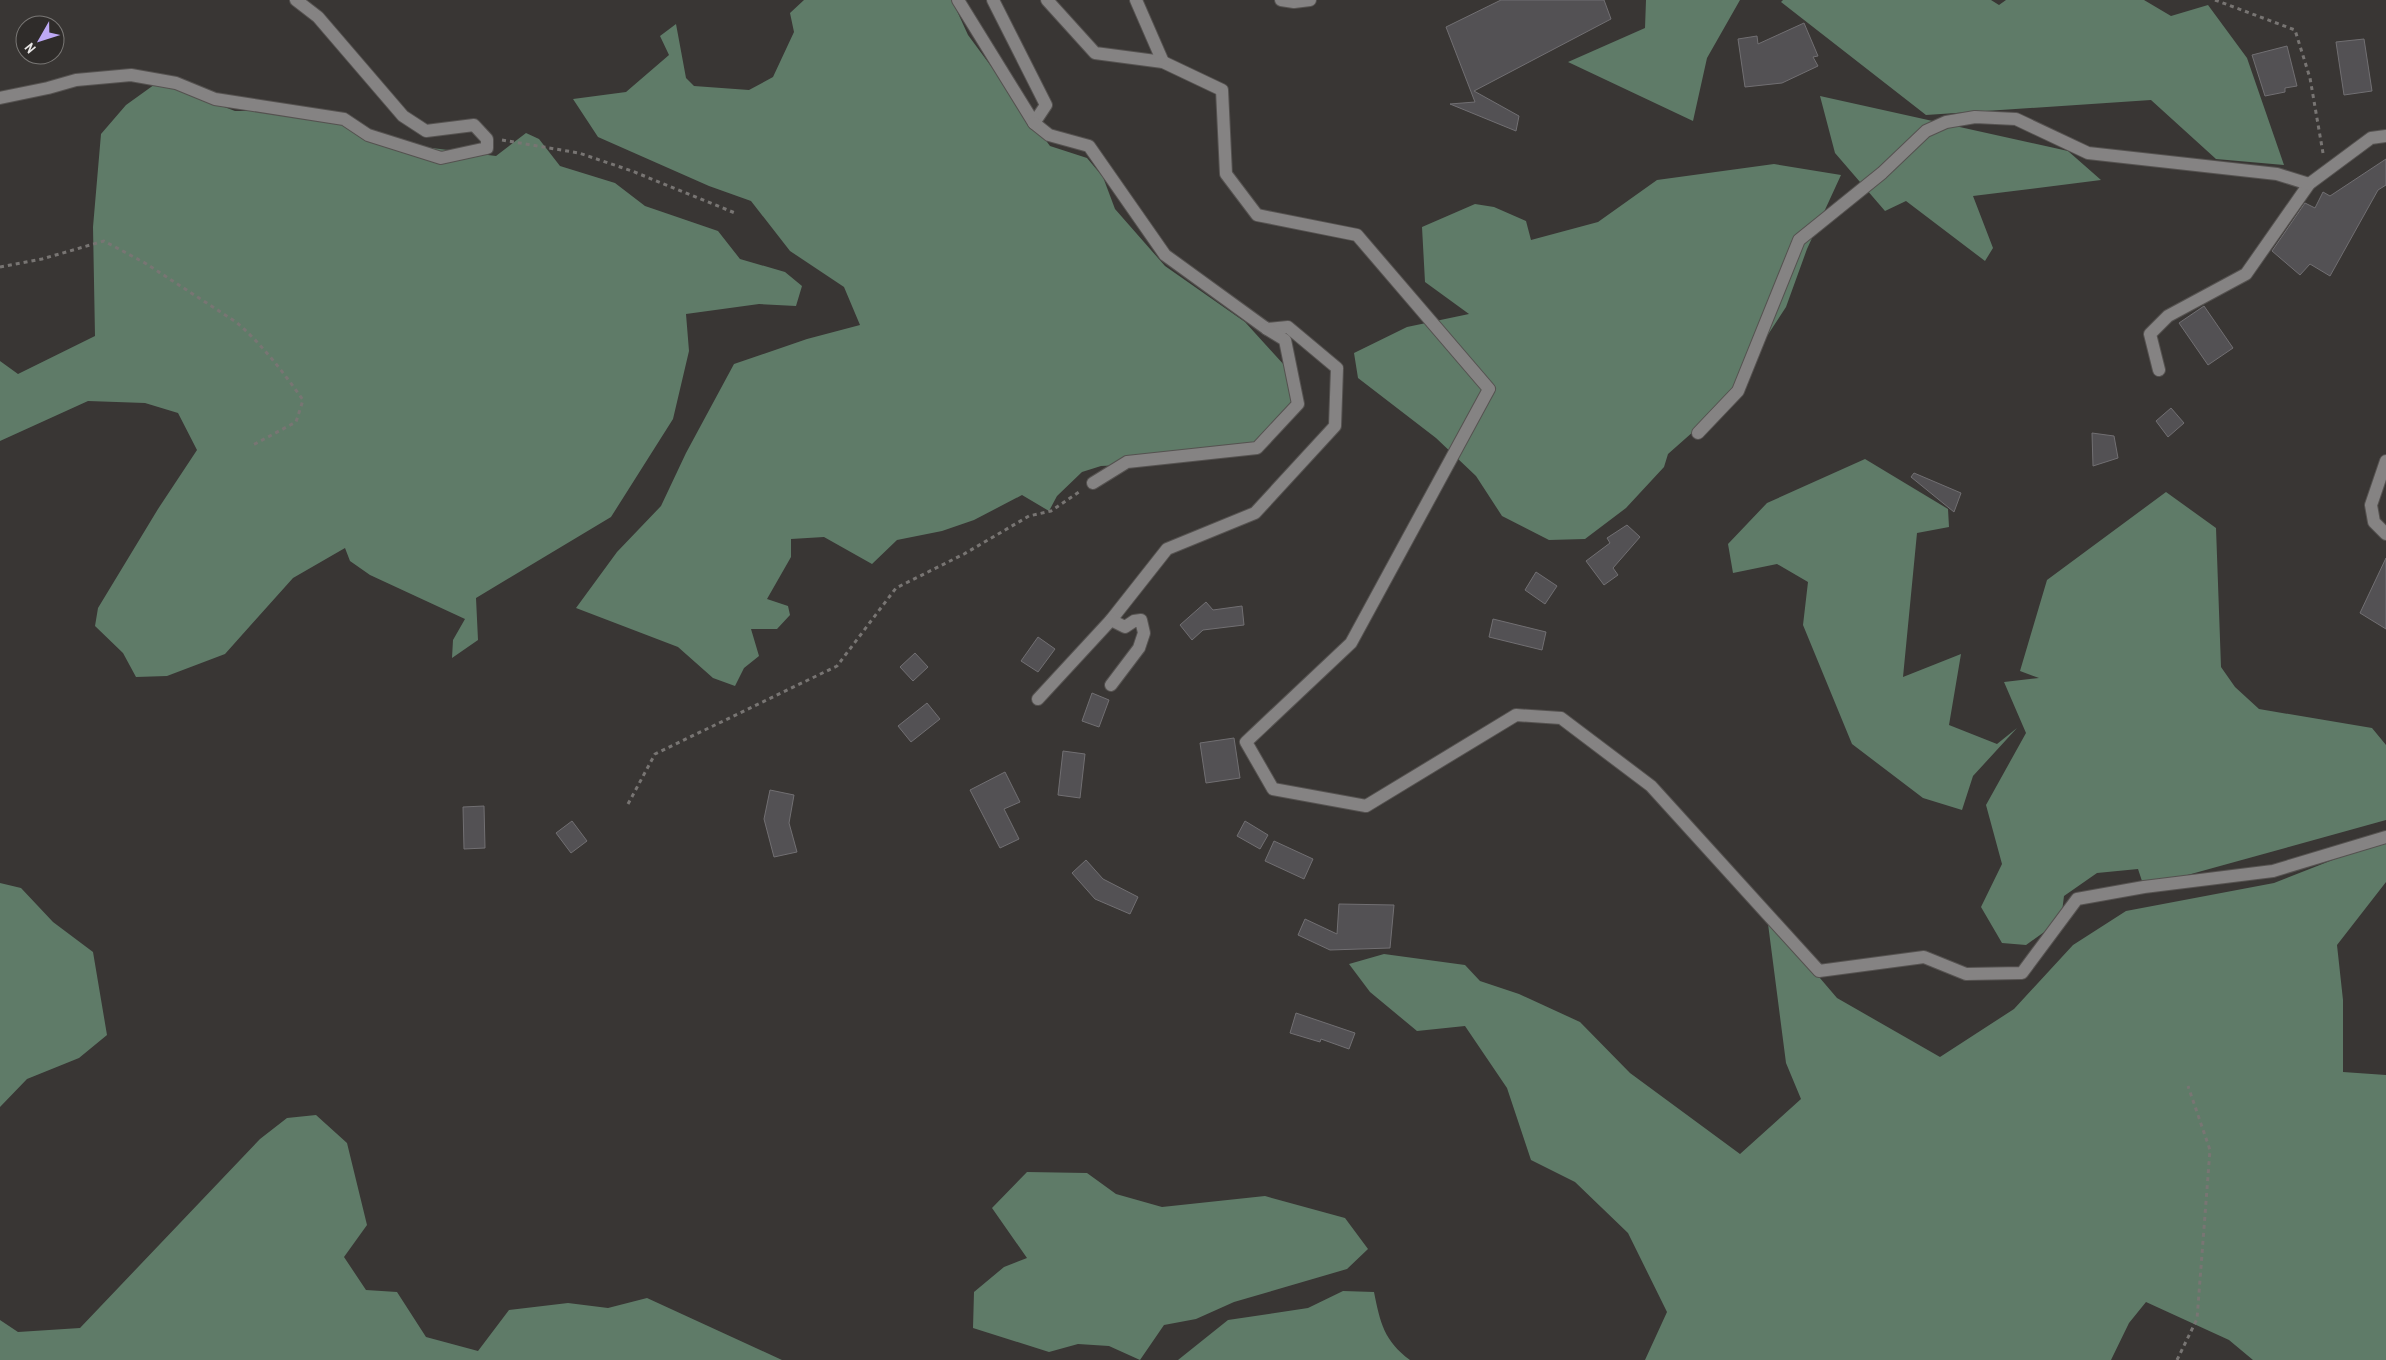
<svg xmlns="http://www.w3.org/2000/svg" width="2386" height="1360" font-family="'Archivo Narrow',sans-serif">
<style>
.forest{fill:#5f7b68}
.building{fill:#535154;stroke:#716f72}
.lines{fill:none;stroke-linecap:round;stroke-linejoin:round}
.minor-casing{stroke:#555250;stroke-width:14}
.path{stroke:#787573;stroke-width:3;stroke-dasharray:4 4;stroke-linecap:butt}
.minor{stroke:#858383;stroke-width:12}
</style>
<rect width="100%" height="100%" fill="#393634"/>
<g class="forest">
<polygon points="804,0 952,0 968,35 1050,146 1087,158 1103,177 1115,209 1165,266 1245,322 1285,366 1293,397 1281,430 1265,442 1143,464 1101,466 1082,472 1057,496 1049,511 1022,495 974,520 942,531 897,540 872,564 824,537 791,539 791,557 767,599 788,606 790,615 777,629 751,629 759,656 744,668 735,686 713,678 678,647 576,608 617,552 661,506 686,453 734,364 807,339 860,325 844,287 790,251 751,201 709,186 598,137 573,99 626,92 669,55 660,36 676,24 686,78 694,86 749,90 773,77 794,32 790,13"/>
<polygon points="1646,0 1740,0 1707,58 1693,121 1568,62 1645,28"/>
<polygon points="1783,0 1991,0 1999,5 2006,0 2144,0 2171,16 2208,5 2247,58 2284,165 2216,159 2151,100 1926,115 1781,2"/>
<polygon points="158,82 235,111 304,111 416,146 496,156 526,133 539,139 560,166 615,183 645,206 718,231 740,259 785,272 802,286 796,306 759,304 686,314 689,351 673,419 611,517 476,598 478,640 452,658 453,640 465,619 370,575 350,561 345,548 293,578 225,654 167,676 136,677 123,653 95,626 98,608 158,509 197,450 178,413 145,403 88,401 0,441 0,361 18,374 95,336 93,227 101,134 126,105"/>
<polygon points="1820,96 2068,151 2101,180 1973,196 1993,248 1985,261 1906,201 1885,211 1835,153"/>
<polygon points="1774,164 1841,175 1807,249 1786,307 1720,408 1668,454 1664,467 1626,508 1585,539 1549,540 1502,516 1476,476 1436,438 1358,378 1354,353 1407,327 1469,314 1425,282 1422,227 1475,204 1494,207 1526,221 1531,240 1598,222 1657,180"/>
<polygon points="1865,459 1948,509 1949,527 1917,533 1903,677 1961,654 1949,725 1997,744 2017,728 1973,776 1962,810 1923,798 1852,744 1803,625 1808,582 1777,564 1733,573 1728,544 1767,503"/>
<polygon points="2166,492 2216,528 2221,667 2235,687 2259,709 2372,728 2386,745 2386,820 2144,887 2138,869 2097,873 2064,896 2061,920 2026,945 2002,943 1981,907 2002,864 1986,805 2026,733 2004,682 2039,678 2020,671 2047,580"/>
<polygon points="2386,839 2386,882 2337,945 2343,1000 2343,1072 2386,1075 2386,1360 2253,1360 2229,1340 2146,1302 2129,1323 2111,1360 1645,1360 1667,1312 1628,1233 1575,1182 1531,1160 1507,1088 1465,1026 1417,1031 1370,992 1349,964 1384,954 1465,965 1480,981 1519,994 1580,1022 1630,1073 1740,1154 1801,1099 1786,1063 1767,916 1837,998 1940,1057 2014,1009 2073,945 2126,911 2274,883"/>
<polygon points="0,883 21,888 53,922 93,952 107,1035 79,1058 27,1079 0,1107"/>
<polygon points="316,1115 347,1143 367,1225 344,1257 366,1290 397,1292 426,1337 478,1351 509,1310 568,1303 608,1308 647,1298 782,1360 0,1360 0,1320 18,1332 80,1328 260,1139 287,1118"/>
<polygon points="1027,1172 1087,1173 1116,1194 1162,1207 1265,1196 1345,1218 1368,1249 1347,1269 1234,1302 1196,1319 1164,1325 1140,1360 1109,1346 1078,1344 1049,1352 973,1328 974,1292 1004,1267 1027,1258 992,1208"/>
<path d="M1343,1291l31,1c6,30 10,49 36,68h-232l50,-40 80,-12z"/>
</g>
<g class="building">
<polygon points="1501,0 1604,0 1611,19 1474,91 1519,116 1516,131 1450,104 1475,102 1446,27"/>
<polygon points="1804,23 1818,56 1813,57 1818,66 1782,83 1745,87 1738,39 1757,36 1758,44"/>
<polygon points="2364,39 2372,91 2344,95 2336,42"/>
<polygon points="2287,46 2297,86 2285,88 2285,92 2265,96 2252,55"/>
<polygon points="2386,159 2386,185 2378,190 2330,276 2310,264 2300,275 2272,251 2305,203 2315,208 2323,192 2330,196"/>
<polygon points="2204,306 2233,348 2208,365 2179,323"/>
<polygon points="2171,408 2184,423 2168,437 2156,421"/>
<polygon points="2092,433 2114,436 2118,458 2093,466"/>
<polygon points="1914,473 1961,493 1954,512 1911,477"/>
<polygon points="1627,525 1640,537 1613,568 1618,575 1604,585 1586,561 1610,543 1607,538"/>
<polygon points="2386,558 2386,629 2360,613"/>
<polygon points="1536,572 1557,586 1545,604 1525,590"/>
<polygon points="1206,602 1213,610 1242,606 1244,625 1203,630 1192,640 1180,625"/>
<polygon points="1493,619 1546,632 1542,650 1489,637"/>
<polygon points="1038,637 1055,649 1038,672 1021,661"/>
<polygon points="915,653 928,667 913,681 900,667"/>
<polygon points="1092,693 1109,700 1099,727 1082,721"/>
<polygon points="927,703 940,719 911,742 898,726"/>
<polygon points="1234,738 1240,778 1206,783 1200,743"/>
<polygon points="1063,751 1085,754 1080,798 1058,795"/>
<polygon points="1005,772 1020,802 1004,809 1019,839 1000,848 970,790"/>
<polygon points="770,790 794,795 789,823 797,852 774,857 764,819"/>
<polygon points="484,806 485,848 464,849 463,807"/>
<polygon points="572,821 587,841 571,853 556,833"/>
<polygon points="1245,821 1268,835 1260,849 1237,836"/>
<polygon points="1274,841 1313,859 1304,879 1265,861"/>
<polygon points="1086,860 1103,879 1138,897 1130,914 1095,899 1072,873"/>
<polygon points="1339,904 1394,905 1390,948 1330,950 1298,935 1305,919 1337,934"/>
<polygon points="1296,1013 1355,1033 1349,1049 1321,1039 1320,1042 1290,1033"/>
</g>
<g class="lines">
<g class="minor-casing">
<g id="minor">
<polyline points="958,0 1034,123 1046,105 993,0"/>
<polyline points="1047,0 1095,53 1163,62 1222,90 1226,174 1257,215 1357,235 1489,389 1351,643 1246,742 1273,789 1366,806 1516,715 1561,718 1651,786 1819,971 1924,957 1966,974 2022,973 2077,899 2144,887 2273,871 2386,837"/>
<polyline points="1136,0 1163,62"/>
<polyline points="1281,0 1294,2 1310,0"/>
<polyline points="0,98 48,88 76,80 131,75 176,83 215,99 344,119 368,135 441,158 487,148 487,139 474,125 426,131 403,116 318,17 296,0"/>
<polyline points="1034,123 1049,135 1089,146 1165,255 1267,329 1288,327 1337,368 1335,426 1255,513 1167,549 1111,620 1038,699"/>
<polyline points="2159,370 2150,334 2168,316 2246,274 2309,184 2371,138 2386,136"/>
<polyline points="1698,433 1738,391 1799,240 1882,173 1926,131 1946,122 1975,117 2016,119 2088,153 2277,174 2309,184"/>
<polyline points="2386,461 2371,505 2374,522 2386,534"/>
<polyline points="1093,483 1127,462 1257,448 1298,404 1285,340 1267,329"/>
<polyline points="1111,620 1125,627 1134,621 1141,620 1144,633 1139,648 1111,685"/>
</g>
</g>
<g class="path">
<polyline points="2215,0 2295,30 2310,78 2323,153"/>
<polyline points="502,140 579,153 632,171 735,213"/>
<path d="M0,267l42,-8 62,-18 41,22 91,59c26,22 47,50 67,78l-7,22 -45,24"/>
<polyline points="628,804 655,754 837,666 896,588 964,554 1029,516 1051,511 1079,492"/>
<polyline points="2177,1360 2197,1319 2210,1150 2188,1086"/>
</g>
<use href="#minor" class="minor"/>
</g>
<g transform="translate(40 40) rotate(231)"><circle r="24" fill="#2f2c2a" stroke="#797775"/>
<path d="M0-4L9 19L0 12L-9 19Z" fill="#bda9f5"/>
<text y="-8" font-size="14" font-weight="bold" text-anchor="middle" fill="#e9e7e6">N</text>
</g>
</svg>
